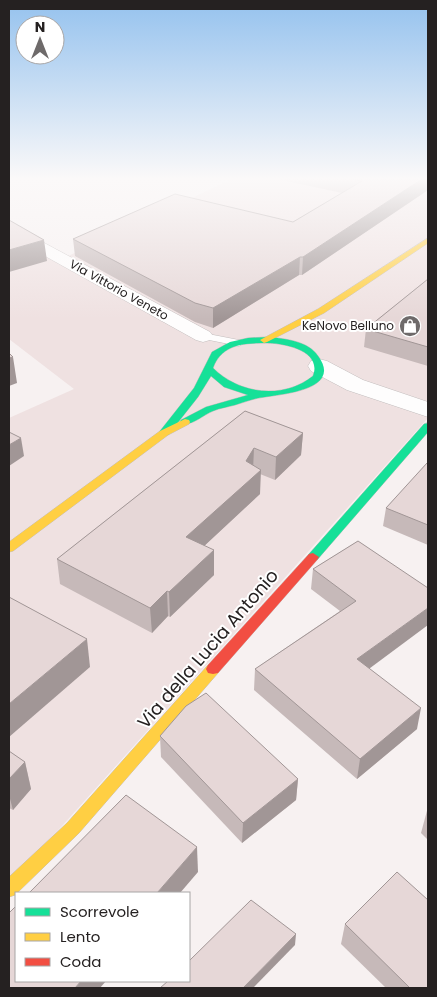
<svg xmlns="http://www.w3.org/2000/svg" width="437" height="997" font-family="Poppins,sans-serif">
<style>
.built{fill:#efe1e1}
.lines{fill:none;stroke-linecap:round;stroke-linejoin:round}
.lane-casing{stroke:#c3bebe;stroke-width:1}
.street-casing{stroke:#c3bebe;stroke-width:1}
.fast-casing{stroke:#c3bebe;stroke-width:1}
.slow-casing{stroke:#c3bebe;stroke-width:1}
.jam-casing{stroke:#c3bebe;stroke-width:1}
.lane{fill:#fefdfd;fill-rule:evenodd}
.street{fill:#fefdfd;fill-rule:evenodd}
.fast{fill:#16e098;fill-rule:evenodd}
.slow{fill:#ffcf43;fill-rule:evenodd}
.jam{fill:#f24e42;fill-rule:evenodd}
.wall{fill:#c6b9b9}
.shaded-wall{fill:#a19696}
.building{fill:#e6d7d7;stroke:#a19696}
.labels{text-anchor:middle;stroke-width:4;stroke-linejoin:round;paint-order:stroke}
.far-street-label{font-size:12px;fill:#252121;stroke:#fff}
.far-poi-label{font-size:12px;fill:#252121;stroke:#fff;text-anchor:end}
.near-street-label{font-size:18px;fill:#252121;stroke:#fff}
</style>
<rect width="100%" height="100%" fill="#f7f1f1"/>
<polygon class="built" points="232,179 428,179 428,418 62,826 9,882 9,418 74,389 9,339 9,226 64,258"/>
<g class="lines">
<g class="lane-casing">
<polygon id="lane" points="203,333 239,340 244,343 239,346 199,338 198,336"/>
</g>
<g class="street-casing">
<g id="street">
<polygon points="9,224 210,332 213,336 210,340 203,342 196,340 9,236"/>
<polygon points="319,359 327,361 363,380 428,402 428,417 347,390 311,371 308,366 311,361"/>
</g>
</g>
<g class="fast-casing">
<g id="fast">
<path d="M269,337c17,2 39,4 49,19 25,33 -34,38 -53,41 -10,1 -20,5 -30,8 -7,2 -15,3 -22,6 -10,4 -21,15 -32,13l-1,-2 1,-2 25,-13 42,-12 -24,-8 -13,-11 -13,21 -30,38h-8l-1,-2 1,-2 34,-43 18,-36 18,-10 18,-4zM269,343c18,1 53,8 44,33 -30,24 -74,18 -100,-8 9,-25 33,-25 56,-25z"/>
<polygon points="428,423 428,432 317,560 309,560 307,557 309,554 424,424"/>
</g>
</g>
<g class="slow-casing">
<g id="slow">
<polygon points="428,238 428,243 324,313 267,342 264,343 260,340 318,309"/>
<polygon points="185,419 189,420 190,422 189,424 168,435 13,551 9,552 9,542 160,431"/>
<polygon points="213,664 218,665 220,669 218,673 79,833 15,895 9,897 9,877 67,823 208,665"/>
</g>
</g>
<g class="jam-casing">
<polygon id="jam" points="313,553 319,557 317,560 218,673 213,674 208,673 206,669 208,665 309,554"/>
</g>
<use href="#lane" class="lane"/>
<use href="#street" class="street"/>
<use href="#fast" class="fast"/>
<use href="#slow" class="slow"/>
<use href="#jam" class="jam"/>
</g>
<g class="wall">
<polygon points="277,179 428,179 428,190 302,275 299,275 213,328 195,322 75,256 73,239 293,222 342,193"/>
<polygon points="428,279 428,366 364,347 366,329"/>
<polygon points="245,411 303,433 301,455 275,480 260,474 260,494 204,546 214,575 170,617 168,616 152,633 60,584 57,559"/>
<polygon points="428,464 428,545 383,526 386,508"/>
<polygon points="358,541 369,669 417,729 357,779 254,690 255,669 340,611 311,589 313,569"/>
<polygon points="160,736 298,779 296,800 242,843 161,757"/>
<polygon points="9,751 25,762 31,789 13,810 9,808"/>
<polygon points="428,807 428,840 421,833"/>
<polygon points="345,924 428,988 386,988 341,944"/>
</g>
<g class="shaded-wall">
<polygon points="422,179 428,179 428,190 302,275 303,257"/>
<polygon points="44,240 47,261 9,272 9,250"/>
<polygon points="300,257 299,275 213,328 213,308"/>
<polygon points="13,357 17,383 9,386 9,358"/>
<polygon points="303,433 301,455 275,480 276,457"/>
<polygon points="21,438 24,456 9,466 9,445"/>
<polygon points="254,448 253,471 261,470 260,494 187,562 186,537"/>
<polygon points="214,550 214,575 170,617 169,592"/>
<polygon points="167,591 168,616 152,633 150,608"/>
<polygon points="428,608 428,625 354,680 357,659"/>
<polygon points="87,639 90,667 9,737 9,704"/>
<polygon points="421,708 417,729 357,779 360,759"/>
<polygon points="25,762 31,789 13,810 9,795 9,779"/>
<polygon points="298,779 296,800 242,843 243,823"/>
<polygon points="197,847 198,872 180,893 157,893"/>
<polygon points="296,934 295,945 253,988 243,988"/>
<polygon points="81,981 106,981 100,988 75,988"/>
</g>
<g class="building">
<polygon points="352,179 422,179 303,257 300,257 213,308 195,303 73,239 175,194 293,222 362,181"/>
<polygon points="9,220 44,240 9,250"/>
<polygon points="428,279 428,347 366,329"/>
<polygon points="9,353 13,357 9,358"/>
<polygon points="245,411 303,433 276,457 254,448 246,461 261,470 186,537 214,550 169,592 167,591 150,608 57,559"/>
<polygon points="9,432 21,438 9,445"/>
<polygon points="427,463 428,464 428,525 386,508"/>
<polygon points="358,541 428,588 428,608 357,659 421,708 360,759 255,669 356,601 313,569"/>
<polygon points="9,597 87,639 9,704"/>
<polygon points="206,693 298,779 243,823 160,736 186,706"/>
<polygon points="9,751 25,762 9,779"/>
<polygon points="126,795 197,847 157,893 29,893"/>
<polygon points="397,872 428,900 428,988 410,988 345,924"/>
<polygon points="251,900 296,934 243,988 160,988 168,981 189,981 189,961"/>
<polygon points="16,906 16,981 81,981 75,988 9,988 9,913"/>
</g>
<linearGradient id="sky" x2="0" y2="1"><stop stop-color="#95c2ee"/><stop offset="0.56" stop-color="#fbf9f9"/><stop offset="1" stop-color="#fbf9f9" stop-opacity="0"/></linearGradient>
<rect width="437" height="319" fill="url(#sky)"/>
<defs>
<g id="shop-disc" transform="scale(1.125)"><circle r="9.5" fill="#6e6a6a" stroke="#fff"/><path d="M-5-2.5h2.3a2.7 3.5 0 0 1 5.4 0H5L5.5 6h-11ZM-1.5-2.5h3a1.5 2.3 0 0 0-3 0Z" fill="#fff"/></g>
</defs>
<g fill-rule="evenodd">
<use href="#shop-disc" x="410" y="326"/>
</g>
<g class="labels">
<g class="far-street-label">
<text transform="translate(119 290) rotate(29)" y="4">Via Vittorio Veneto</text>
</g>
<g class="far-poi-label">
<text x="394" y="330">KeNovo Belluno</text>
</g>
<g class="near-street-label">
<text transform="translate(208 649) rotate(-49)" y="6">Via della Lucia Antonio</text>
</g>
</g>
<rect width="437" height="997" fill="none" stroke="#252121" stroke-width="20"/>
<rect x="15" y="892" width="175" height="90" fill="#ffffff" stroke="#a8a6a6"/>
<rect x="25" y="908" width="25" height="8" fill="#16e098" stroke="#a8a6a6"/>
<text x="60" y="917" font-size="15" fill="#252121">Scorrevole</text>
<rect x="25" y="933" width="25" height="8" fill="#ffcf43" stroke="#a8a6a6"/>
<text x="60" y="942" font-size="15" fill="#252121">Lento</text>
<rect x="25" y="958" width="25" height="8" fill="#f24e42" stroke="#a8a6a6"/>
<text x="60" y="967" font-size="15" fill="#252121">Coda</text>
<g transform="translate(40 40)"><circle r="24" fill="#ffffff" stroke="#a8a6a6"/>
<path d="M0-4L9 19L0 12L-9 19Z" fill="#6e6a6a"/>
<text y="-8" font-size="14" font-weight="bold" text-anchor="middle" fill="#252121">N</text>
</g>
</svg>
